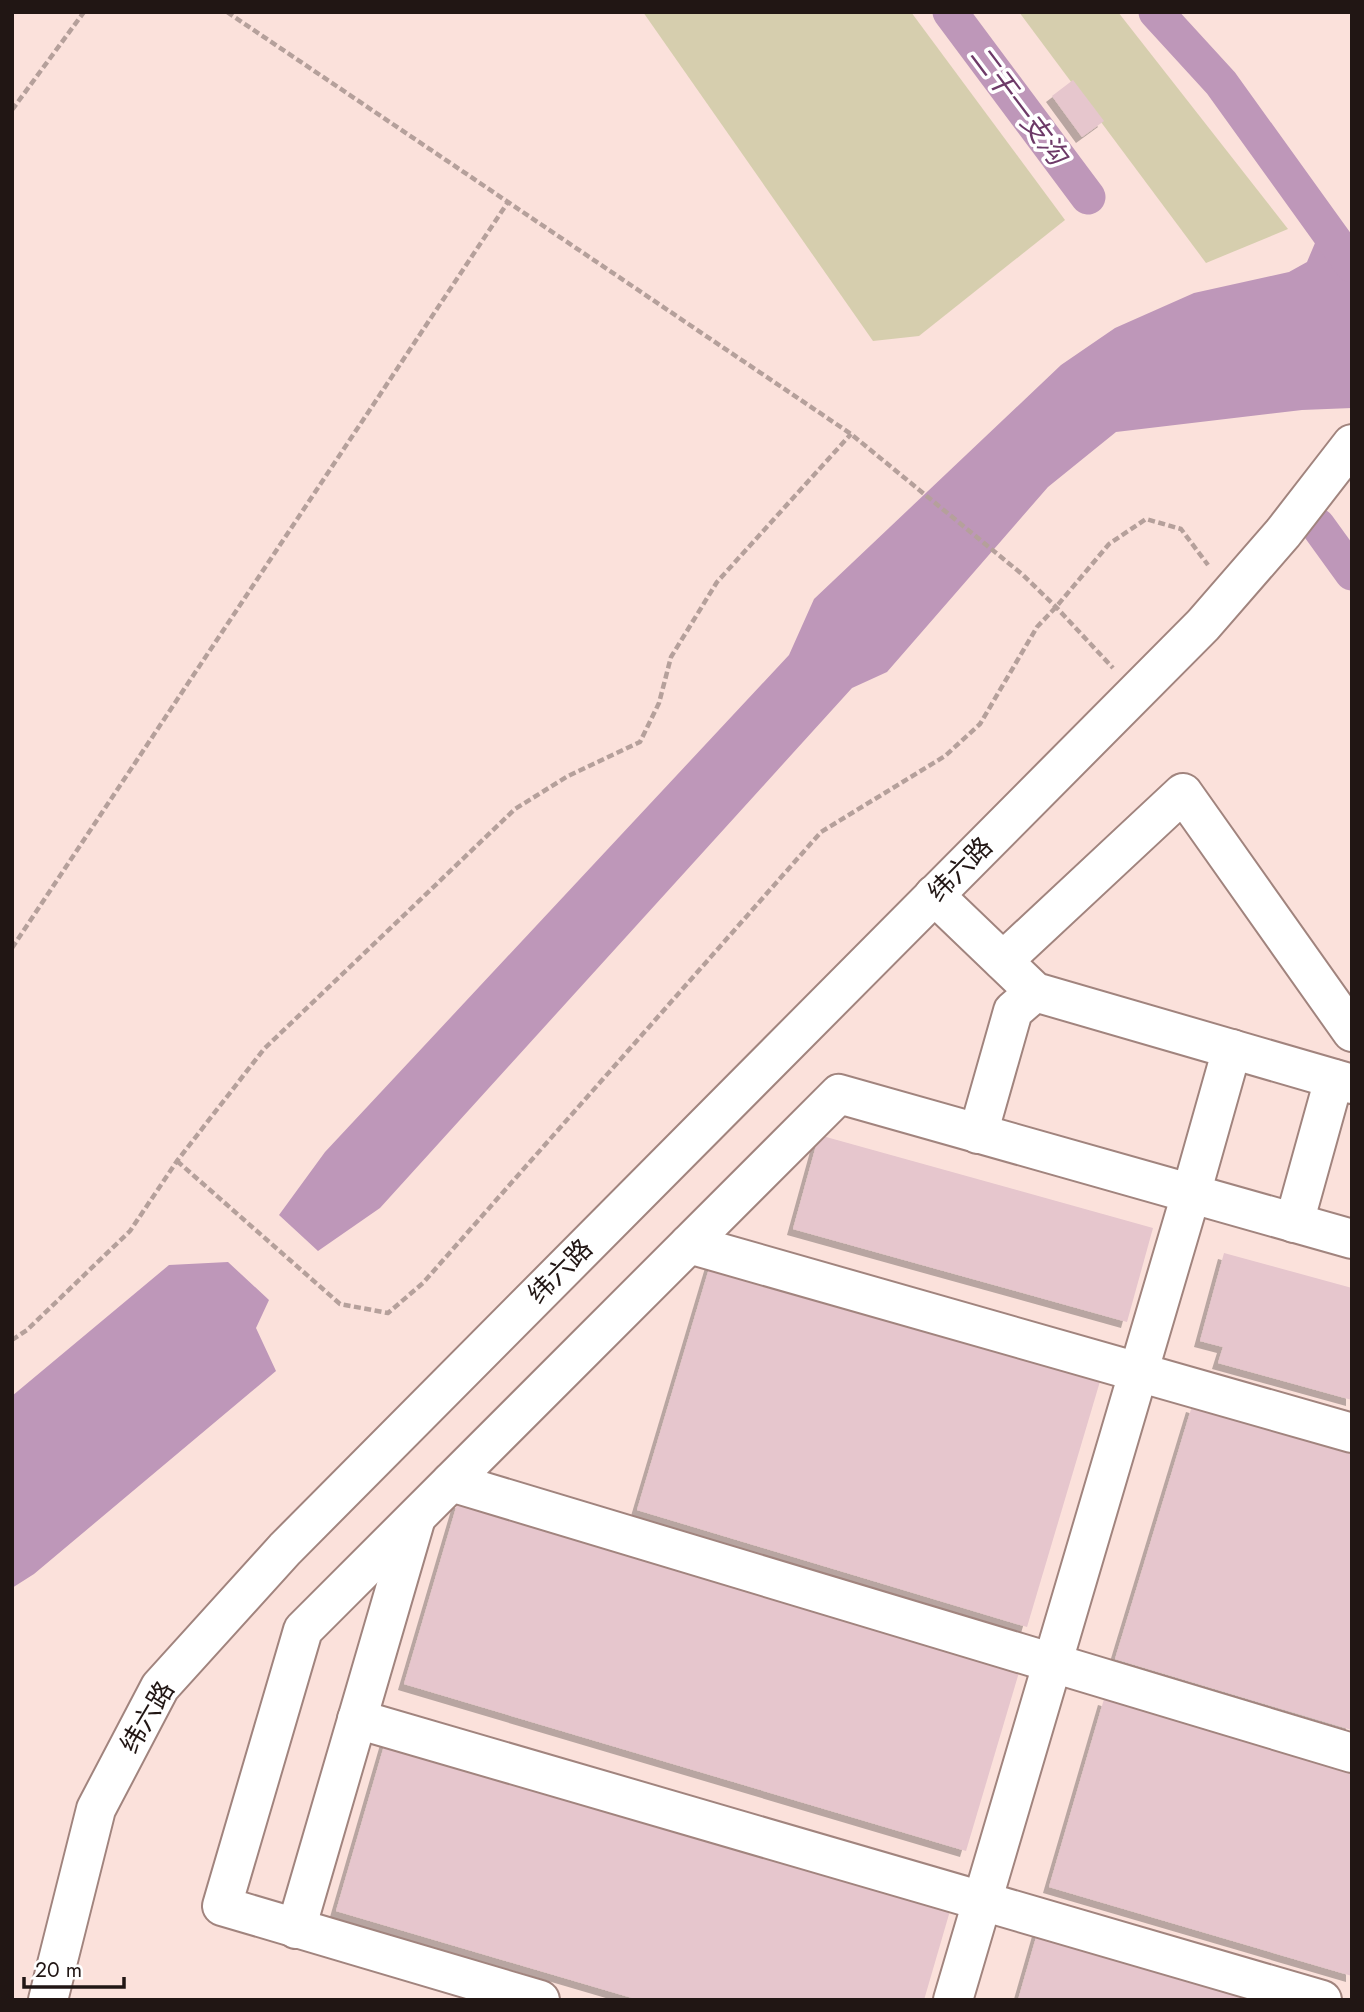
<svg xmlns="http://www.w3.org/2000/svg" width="1364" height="2012" font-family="Jost,'Noto Sans SC',sans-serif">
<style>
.green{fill:#d6ceae}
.water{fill:#be97b9}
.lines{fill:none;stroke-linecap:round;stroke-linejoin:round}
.canal{stroke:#be97b9;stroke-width:35}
.building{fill:#e6c6cd;filter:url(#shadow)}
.minor-casing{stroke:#a1847e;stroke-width:42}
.path{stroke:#b5a09b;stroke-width:4.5;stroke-dasharray:7 3.5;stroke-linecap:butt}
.minor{stroke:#fff;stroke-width:38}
.labels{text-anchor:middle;stroke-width:7;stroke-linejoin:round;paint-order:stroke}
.street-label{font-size:26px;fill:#211614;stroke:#fff}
.water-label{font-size:28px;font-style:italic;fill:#6d3a68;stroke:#fff}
</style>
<defs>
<filter id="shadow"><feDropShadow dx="-6" dy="6" stdDeviation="0" flood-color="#0004"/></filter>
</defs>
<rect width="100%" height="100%" fill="#fbe1db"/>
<g class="green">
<polygon points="643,12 911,12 1065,220 919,336 873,341"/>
<polygon points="1019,12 1118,12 1288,229 1206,263"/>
</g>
<g class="water">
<polygon points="1314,213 1352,265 1352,408 1302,410 1116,432 1048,487 887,672 852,688 380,1208 318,1251 279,1215 325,1152 789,655 814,599 1061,365 1115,328 1194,293 1289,272 1307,262 1315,243"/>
<polygon points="228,1262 269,1300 256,1328 276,1371 34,1574 12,1588 12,1396 169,1265"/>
</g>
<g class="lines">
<g class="canal">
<polyline points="950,12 1088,197"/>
<polyline points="1156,12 1221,83 1352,265"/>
<polyline points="1318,526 1352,573"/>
</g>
</g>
<g class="building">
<polygon points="1073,80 1104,121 1082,137 1052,96"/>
<polygon points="819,1135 1153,1228 1127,1322 793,1229"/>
<polygon points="1224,1253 1352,1288 1352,1400 1218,1363 1223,1347 1200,1341"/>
<polygon points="711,1262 1101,1378 1027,1627 637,1510"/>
<polygon points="1192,1406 1352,1454 1352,1730 1115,1659"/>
<polygon points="458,1501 1020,1669 966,1851 404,1684"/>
<polygon points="1104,1699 1352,1772 1352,1976 1049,1887"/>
<polygon points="386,1739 952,1904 924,2000 639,2000 336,1911"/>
<polygon points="1039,1927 1286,2000 1018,2000"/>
</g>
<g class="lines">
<g class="minor-casing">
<g id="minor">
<polyline points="934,895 1035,992 1352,1084"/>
<polyline points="1003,961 1183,793 1352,1032"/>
<polyline points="978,1134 1013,1011 1035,992"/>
<polyline points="1294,1223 1334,1079"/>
<polyline points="689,1244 1352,1433"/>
<polyline points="451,1482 1352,1753"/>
<polyline points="357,1719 1322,2000"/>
<polyline points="296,1929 415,1521"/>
<polyline points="48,2000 96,1809 160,1687 285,1549 1203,625 1283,533 1352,444"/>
<polyline points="540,2000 222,1906 303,1630 839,1094 1352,1239"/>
<polyline points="953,2000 1191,1194 1232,1049"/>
</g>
</g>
<g class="path">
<polyline points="227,12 851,434 1023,575 1056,607 1113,668"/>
<polyline points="12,110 84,12"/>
<polyline points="12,948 508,202"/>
<polyline points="177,1161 340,1304 388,1313 423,1283 821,832 945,756 980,724 1037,627 1056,607 1109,544 1146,519 1181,529 1208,565"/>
<polyline points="12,1340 27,1330 130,1231 177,1161 264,1049 515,809 568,776 640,742 659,703 671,657 717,582 851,434"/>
</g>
<use href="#minor" class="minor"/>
</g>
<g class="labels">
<g class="street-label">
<text transform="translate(960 869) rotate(-45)" y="9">纬六路</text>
<text transform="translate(560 1271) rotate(-45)" y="9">纬六路</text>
<text transform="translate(147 1717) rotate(-59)" y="9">纬六路</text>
</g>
<g class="water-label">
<text transform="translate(1019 105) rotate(53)" y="10">二干一支沟</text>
</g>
</g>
<rect width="1364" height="2012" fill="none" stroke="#211614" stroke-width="28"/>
<path d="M24 1977v10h100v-10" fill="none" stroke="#211614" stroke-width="3.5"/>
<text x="35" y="1977" font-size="21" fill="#211614" stroke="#ffffff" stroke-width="5" paint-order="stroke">20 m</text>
</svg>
